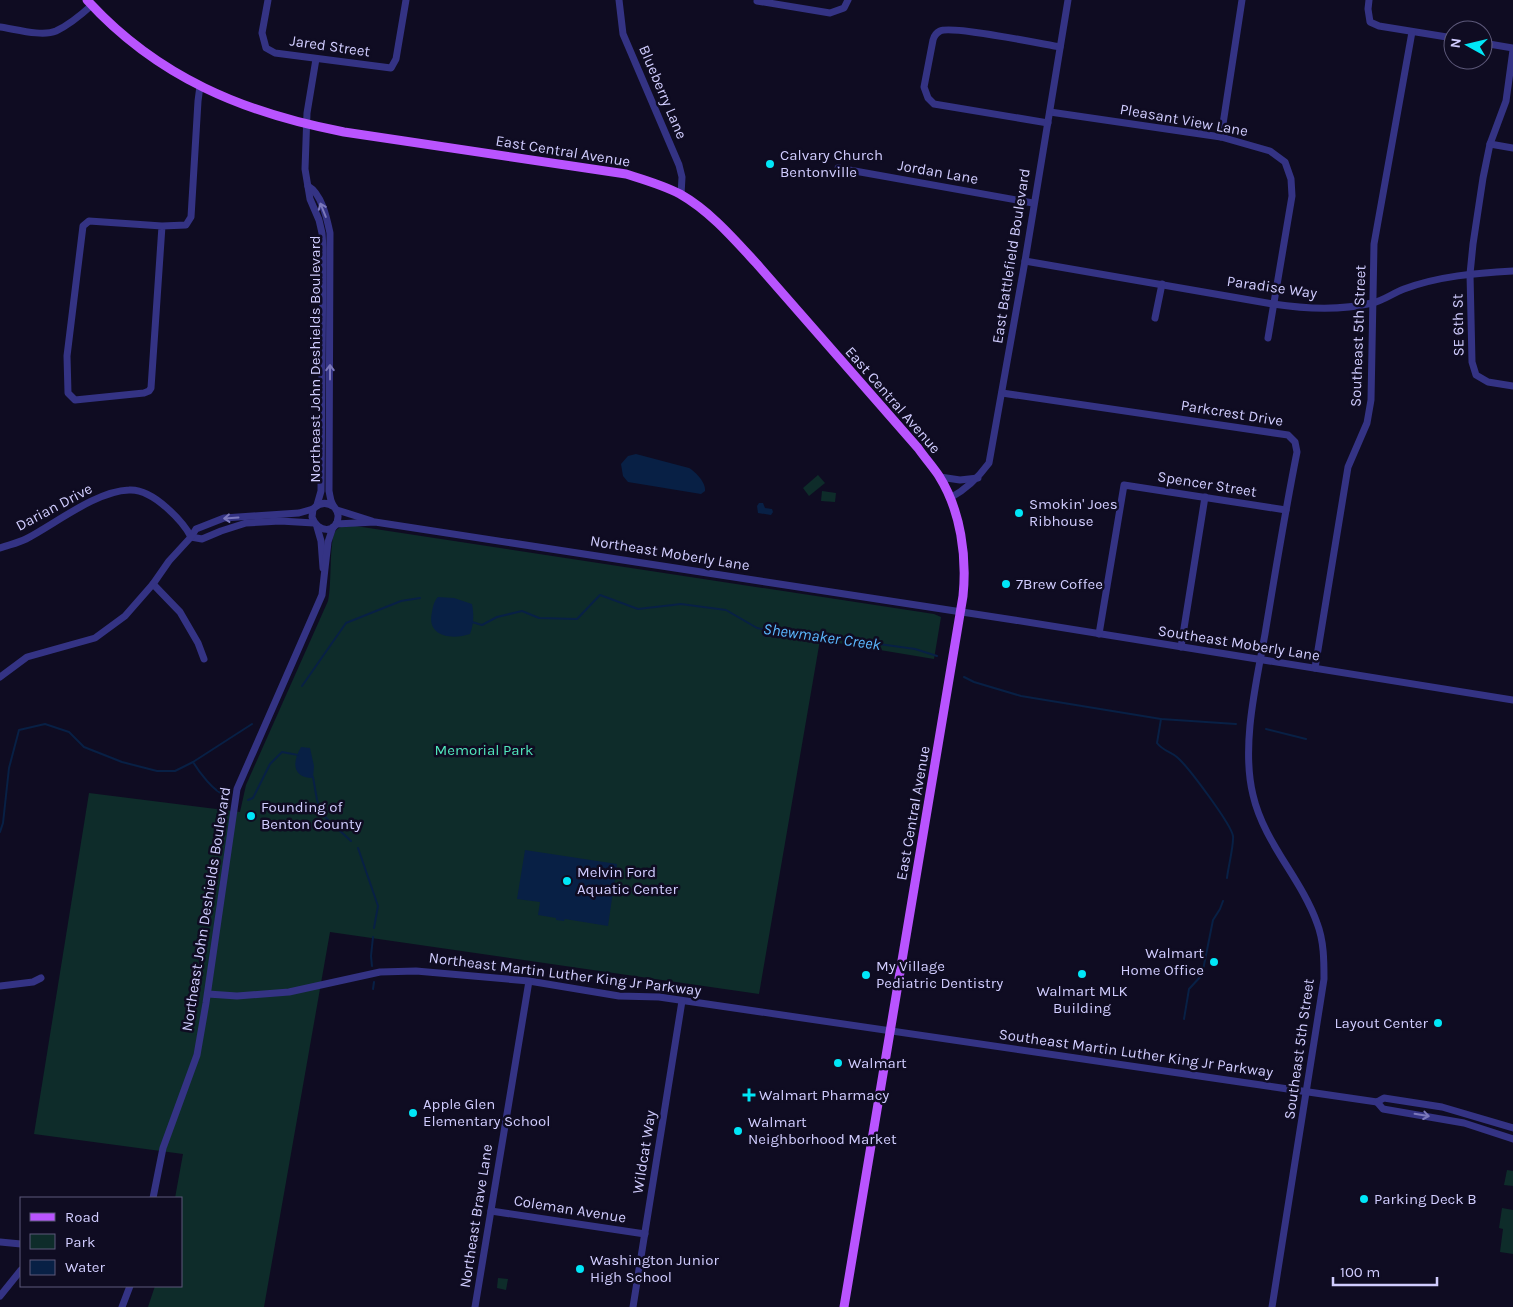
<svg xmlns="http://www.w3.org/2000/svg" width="1513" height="1307" font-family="Karla,sans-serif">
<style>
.green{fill:#0e2c2a}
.water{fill:#082045}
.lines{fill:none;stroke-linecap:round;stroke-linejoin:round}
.stream{stroke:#082045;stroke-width:2}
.minor{stroke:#343384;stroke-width:7}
.major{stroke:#b954ff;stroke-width:9}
.oneway{stroke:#7b78bb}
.poi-dot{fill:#00e7f8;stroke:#0f0c22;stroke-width:2}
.labels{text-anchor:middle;stroke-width:5;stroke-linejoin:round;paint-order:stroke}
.street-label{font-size:15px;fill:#d1cdff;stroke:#0f0c22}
.poi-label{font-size:15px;fill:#d1cdff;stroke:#0f0c22;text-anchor:start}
.park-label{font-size:15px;fill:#51e7bc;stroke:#0f0c22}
.water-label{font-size:16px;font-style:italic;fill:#5bb8ff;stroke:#0f0c22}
</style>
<rect width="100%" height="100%" fill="#0f0c22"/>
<g class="green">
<polygon points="818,475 825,483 809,496 803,488"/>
<polygon points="822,491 836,493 835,502 821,501"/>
<path d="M349,525l585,89 7,3 -7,42 -114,-19 -61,354 -429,-62 -66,375h-116l7,-21h26v-88h-6l8,-44 -149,-20 55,-341 151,19 6,-27 82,-184c4,-17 1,-59 7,-69 3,-5 9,-6 14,-7z"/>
<polygon points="1507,1170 1513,1171 1513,1186 1504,1185"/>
<polygon points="1502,1208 1513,1210 1513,1254 1500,1252 1503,1229 1499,1228"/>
<polygon points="498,1278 508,1279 506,1290 497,1288"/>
</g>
<g class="water">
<path d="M636,454l53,14c7,4 17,15 16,23l-4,3 -73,-12 -5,-6 -2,-12 7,-8z"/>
<polygon points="759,503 763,503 765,508 772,509 773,512 771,515 758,513 757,506"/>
<path d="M438,597l16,1 18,6c2,10 2,20 -2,30 -18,6 -44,3 -38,-22 1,-6 2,-11 6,-15z"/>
<path d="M301,747l9,1 4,18 -1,12c-21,0 -21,-16 -12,-31z"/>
<polygon points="525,850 617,864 608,926 565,919 564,921 556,920 556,918 538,915 540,902 517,899"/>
</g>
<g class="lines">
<g class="stream">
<polyline points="472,622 482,625 497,617 522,611 539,618 577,619 600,595 638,609 681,604 726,610 757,628 785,634 843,639 915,649 937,656"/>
<polyline points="964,677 974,682 1021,696 1161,719 1236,724"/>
<polyline points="302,686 346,623 401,601 420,598"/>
<path d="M1161,719l-4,24c7,9 14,8 21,15 11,10 53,66 55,78 1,9 -5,32 -6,42"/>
<polyline points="1266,729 1306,739"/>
<path d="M193,762c6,10 21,30 32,33"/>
<polyline points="313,777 317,800 323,815 351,841"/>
<polyline points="248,800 253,798 270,764 282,752 298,755"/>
<polyline points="0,832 3,823 9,768 19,730 45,724 69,732 84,747 122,762 157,771 175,771 193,762 252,724"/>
<polyline points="358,848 378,906 374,928"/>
<polyline points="372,966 371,956 373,937"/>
<polyline points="373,989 374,982"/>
<polyline points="1184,1019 1189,989 1202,975 1213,920 1220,909 1223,901"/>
</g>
<g class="minor">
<polyline points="268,0 262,33 266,48 275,53 391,68 396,59 406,0"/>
<polyline points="619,0 623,34 679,165 682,177 681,195"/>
<polyline points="1369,0 1368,9 1370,22 1379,26 1453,38"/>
<polyline points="757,1 830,13 844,8 848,0"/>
<path d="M0,27c15,2 42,10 56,4 13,-6 25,-16 36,-26"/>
<polyline points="1483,43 1513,48"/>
<polyline points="1513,50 1506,101 1490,144 1483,178 1473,244 1470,274 1472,362 1476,375 1488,382 1513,386"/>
<polyline points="316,59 307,113 305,169 310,199 319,220 322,233 323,248 321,491 317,505"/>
<polyline points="1050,112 1221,137 1270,151 1285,162 1291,179 1292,196 1268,338"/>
<path d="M1048,123l-114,-19 -6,-6 -4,-11 9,-47c1,-4 3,-7 7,-9 11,-6 102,13 120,16"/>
<polyline points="1221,137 1242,0"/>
<polyline points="1490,144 1513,148"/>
<polyline points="838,168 1033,203"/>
<path d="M308,186c14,8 19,33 22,47l-1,258c1,4 1,8 3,12 2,5 7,8 6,14 -1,17 -21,16 -26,0l1,-8c7,-7 14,-7 21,-2"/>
<polyline points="162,226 151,388 149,391 144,393 75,400 68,393 67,356 83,226 89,221 162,226 186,225 191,217 198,101 200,86"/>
<path d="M1025,261l248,43c33,5 66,7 99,-1 11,-2 21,-10 32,-14 35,-13 72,-16 109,-18"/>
<polyline points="1155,318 1162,284"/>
<path d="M1002,393l286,42 7,7 2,10c-12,60 -22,121 -32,182 -9,50 -24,112 -12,161 11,48 48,83 64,128 7,18 7,38 7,56l-52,328"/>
<polyline points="940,477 960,480 978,478"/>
<path d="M950,498c17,-9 28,-20 39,-35l36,-202 43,-261"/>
<polyline points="337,510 372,521"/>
<polyline points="336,524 375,522 1014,620 1513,700"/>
<polyline points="317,527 321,541 323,568"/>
<polyline points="191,537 202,539 221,531 246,523 280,521 314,523"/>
<path d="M0,548c8,-3 18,-5 26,-9 29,-15 70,-48 103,-49 15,-1 28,9 38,18 10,9 18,17 24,29"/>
<polyline points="153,584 180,612 198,643 204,659"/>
<polyline points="1099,634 1124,485 1286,510"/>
<polyline points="1181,647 1205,497"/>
<polyline points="1315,668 1348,467 1367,423 1371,400 1374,244 1412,32"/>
<polyline points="0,677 27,657 95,638 125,616 153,584 169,561 191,537 196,529 224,518 299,513 313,509"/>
<polyline points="0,986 33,982 41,978"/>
<polyline points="208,994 237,996 289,992 380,972 416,971 529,981 619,996 659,997 1377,1102 1384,1098 1442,1107 1513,1128"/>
<polyline points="1377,1102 1383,1109 1464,1123 1513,1139"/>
<polyline points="153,1198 163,1148 197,1055 206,1003 237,789 322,595 328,542 333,527"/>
<polyline points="491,1211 645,1234"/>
<polyline points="0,1242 21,1244"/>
<polyline points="0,1296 21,1270"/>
<polyline points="122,1307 130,1286"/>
<polyline points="475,1307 529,981"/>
<polyline points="633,1307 682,1001"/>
</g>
<path class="major" d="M87,0c70,77 157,113 257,132l282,42c19,6 37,11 54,20 30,17 54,45 77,70l161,184c7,10 15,19 21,28 22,35 28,81 24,120l-119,711"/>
</g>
<defs><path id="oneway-shaft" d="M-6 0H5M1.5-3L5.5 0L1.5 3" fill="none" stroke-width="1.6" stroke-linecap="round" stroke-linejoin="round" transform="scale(1.25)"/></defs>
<g class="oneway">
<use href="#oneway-shaft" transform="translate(323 210) rotate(-112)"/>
<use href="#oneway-shaft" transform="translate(330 372) rotate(-90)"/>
<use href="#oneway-shaft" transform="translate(231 518) rotate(176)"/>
<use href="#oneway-shaft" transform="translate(1422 1115) rotate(9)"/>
</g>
<g class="poi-dot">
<circle cx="770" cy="164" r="5"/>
<circle cx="1019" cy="513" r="5"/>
<circle cx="1006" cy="584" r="5"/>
<circle cx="251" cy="816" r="5"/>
<circle cx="567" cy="881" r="5"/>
<circle cx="1214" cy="962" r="5"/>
<circle cx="1082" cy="974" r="5"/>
<circle cx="866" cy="975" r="5"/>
<circle cx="1438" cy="1023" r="5"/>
<circle cx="838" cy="1063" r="5"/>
<path d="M746.5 1087.5h5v5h5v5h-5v5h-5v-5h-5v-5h5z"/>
<circle cx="413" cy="1113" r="5"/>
<circle cx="738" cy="1131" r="5"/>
<circle cx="1364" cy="1199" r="5"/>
<circle cx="580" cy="1269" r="5"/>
</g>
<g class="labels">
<g class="street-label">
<text transform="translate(330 46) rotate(8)" y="5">Jared Street</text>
<text transform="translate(663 92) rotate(67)" y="5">Blueberry Lane</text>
<text transform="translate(1184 120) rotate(10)" y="5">Pleasant View Lane</text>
<text transform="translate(563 151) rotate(9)" y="5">East Central Avenue</text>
<text transform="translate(938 172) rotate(10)" y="5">Jordan Lane</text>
<text transform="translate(1011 256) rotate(-81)" y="5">East Battlefield Boulevard</text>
<text transform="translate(1272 287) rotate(8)" y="5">Paradise Way</text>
<text transform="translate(1458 325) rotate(-91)" y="5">SE 6th St</text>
<text transform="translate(1358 336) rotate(-88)" y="5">Southeast 5th Street</text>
<text transform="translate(315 359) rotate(-90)" y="5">Northeast John Deshields Boulevard</text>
<text transform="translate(893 400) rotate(49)" y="5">East Central Avenue</text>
<text transform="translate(1232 413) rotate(9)" y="5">Parkcrest Drive</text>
<text transform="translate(1207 484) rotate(9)" y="5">Spencer Street</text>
<text transform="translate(54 507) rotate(-28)" y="5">Darian Drive</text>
<text transform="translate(670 553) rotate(9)" y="5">Northeast Moberly Lane</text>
<text transform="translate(1239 643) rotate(9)" y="5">Southeast Moberly Lane</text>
<text transform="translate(913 813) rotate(-80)" y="5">East Central Avenue</text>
<text transform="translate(206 909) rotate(-81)" y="5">Northeast John Deshields Boulevard</text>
<text transform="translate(565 974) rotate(7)" y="5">Northeast Martin Luther King Jr Parkway</text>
<text transform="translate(1299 1049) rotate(-82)" y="5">Southeast 5th Street</text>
<text transform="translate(1136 1053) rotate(8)" y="5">Southeast Martin Luther King Jr Parkway</text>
<text transform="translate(644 1152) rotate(-81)" y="5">Wildcat Way</text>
<text transform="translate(570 1209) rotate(9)" y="5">Coleman Avenue</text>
<text transform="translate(476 1216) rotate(-81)" y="5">Northeast Brave Lane</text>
</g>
<g class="poi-label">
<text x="780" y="160">Calvary Church<tspan x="780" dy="17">Bentonville</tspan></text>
<text x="1029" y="509">Smokin' Joes<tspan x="1029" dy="17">Ribhouse</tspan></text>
<text x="1016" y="589">7Brew Coffee</text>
<text x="261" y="812">Founding of<tspan x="261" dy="17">Benton County</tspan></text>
<text x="577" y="877">Melvin Ford<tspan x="577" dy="17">Aquatic Center</tspan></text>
<text x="1204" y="958" text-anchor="end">Walmart<tspan x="1204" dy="17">Home Office</tspan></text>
<text x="876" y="971">My Village<tspan x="876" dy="17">Pediatric Dentistry</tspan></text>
<text x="1082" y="996" text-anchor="middle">Walmart MLK<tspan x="1082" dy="17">Building</tspan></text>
<text x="1428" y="1028" text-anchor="end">Layout Center</text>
<text x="848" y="1068">Walmart</text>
<text x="759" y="1100">Walmart Pharmacy</text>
<text x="423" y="1109">Apple Glen<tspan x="423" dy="17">Elementary School</tspan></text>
<text x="748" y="1127">Walmart<tspan x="748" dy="17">Neighborhood Market</tspan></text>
<text x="1374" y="1204">Parking Deck B</text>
<text x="590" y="1265">Washington Junior<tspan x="590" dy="17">High School</tspan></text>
</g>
<g class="park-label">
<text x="484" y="755">Memorial Park</text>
</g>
<g class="water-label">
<text transform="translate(822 636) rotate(8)" y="6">Shewmaker Creek</text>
</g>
</g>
<rect x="20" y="1197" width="162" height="90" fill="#0f0c22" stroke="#5d597a"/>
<rect x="30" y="1213" width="25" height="8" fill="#b954ff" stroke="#5d597a"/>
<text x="65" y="1222" font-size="15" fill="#d1cdff">Road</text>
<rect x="30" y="1234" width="25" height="15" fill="#0e2c2a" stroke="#5d597a"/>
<text x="65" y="1247" font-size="15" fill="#d1cdff">Park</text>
<rect x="30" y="1260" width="25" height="15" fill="#082045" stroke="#5d597a"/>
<text x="65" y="1272" font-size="15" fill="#d1cdff">Water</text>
<g transform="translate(1468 45) rotate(278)"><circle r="24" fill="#0f0c22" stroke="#5d597a"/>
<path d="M0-4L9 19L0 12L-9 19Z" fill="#00e7f8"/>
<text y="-8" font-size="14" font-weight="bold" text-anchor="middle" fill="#d1cdff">N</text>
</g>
<path d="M1333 1277v8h104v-8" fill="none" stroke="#d1cdff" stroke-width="2.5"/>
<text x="1340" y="1277" font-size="15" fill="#d1cdff" stroke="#0f0c22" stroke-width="4" paint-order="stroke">100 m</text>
</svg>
